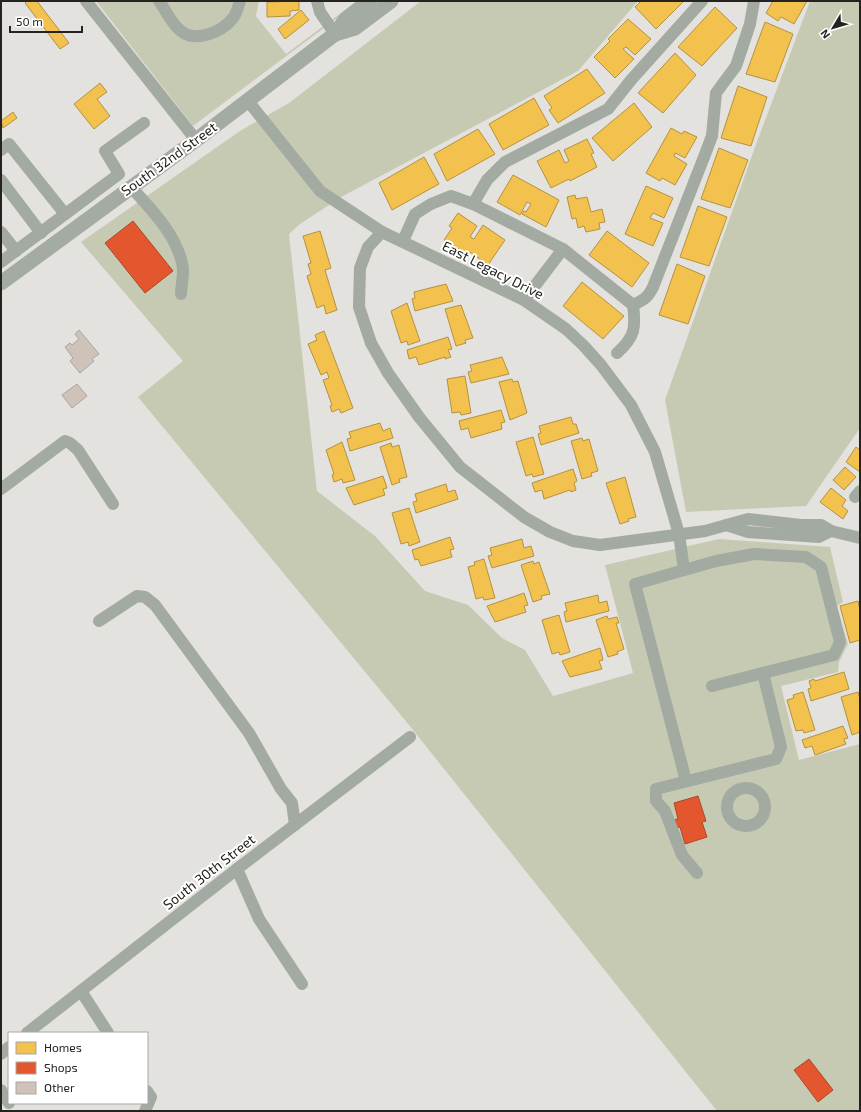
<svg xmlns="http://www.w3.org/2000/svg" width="861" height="1112" font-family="'Exo 2',sans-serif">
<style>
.green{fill:#c7cab3}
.homes{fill:#f2c14e;stroke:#b49240}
.shops{fill:#e4572e;stroke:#aa472a}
.building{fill:#cfc3b9;stroke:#a6a4a2}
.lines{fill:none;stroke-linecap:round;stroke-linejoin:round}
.minor{stroke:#a2aaa1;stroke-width:12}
.major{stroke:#a3aba2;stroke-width:15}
.labels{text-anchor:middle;stroke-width:4;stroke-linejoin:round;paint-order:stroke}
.street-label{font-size:14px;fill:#242320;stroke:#fff}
</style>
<rect width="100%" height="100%" fill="#e4e2de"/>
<g class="green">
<polygon points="96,1 259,1 256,16 286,54 357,1 360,1 193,126"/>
<polygon points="421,1 638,1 578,71 343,196 300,224 289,234 317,491 375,536 425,591 468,605 502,638 525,650 553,696 633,673 605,565 719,539 830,547 843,602 837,606 848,644 839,662 838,672 781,686 799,760 860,744 860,1111 717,1111 409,725 138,397 183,361 81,242 240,131 289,103"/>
<polygon points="810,1 860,1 860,428 806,506 686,512 665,400 755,147"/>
</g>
<g class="homes">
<polygon points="27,1 37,1 69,43 60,49 25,3"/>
<polygon points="299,1 299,10 290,11 290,16 267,17 267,2"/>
<polygon points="641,1 684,1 656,29 635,7"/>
<polygon points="773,1 807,1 794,24 781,17 778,21 766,13"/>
<polygon points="715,7 737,28 702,66 678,47"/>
<polygon points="301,10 309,20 285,39 278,29"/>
<polygon points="628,19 651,39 635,55 626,47 623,49 634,59 615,78 594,57 610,41 608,39"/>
<polygon points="765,22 793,34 775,82 746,74"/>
<polygon points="675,53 696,75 663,113 638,93"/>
<polygon points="587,69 605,93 558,123 549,110 552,108 544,96"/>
<polygon points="100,83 107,92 97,99 110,116 94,129 74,104"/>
<polygon points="738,86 767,97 751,146 721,138"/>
<polygon points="534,98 549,125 503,150 489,124"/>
<polygon points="634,103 652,127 613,161 592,138"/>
<polygon points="13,112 17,118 3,128 1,121"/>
<polygon points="671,128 682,134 684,131 697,137 685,158 675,153 674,156 687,164 675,185 662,178 660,181 646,173"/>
<polygon points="478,129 495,154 447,181 434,154"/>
<polygon points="587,139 594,153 591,154 597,167 570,181 569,179 551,188 537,161 559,150 565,163 569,161 564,150"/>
<polygon points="719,148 748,160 730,208 701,199"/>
<polygon points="424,157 439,184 392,210 379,183"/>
<polygon points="513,175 559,200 546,227 522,214 524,211 526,212 531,204 527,202 520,215 497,202"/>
<polygon points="646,186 673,198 664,218 653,213 650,218 663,223 653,246 625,234"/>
<polygon points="575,195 576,199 587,197 591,212 602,209 605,222 599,223 600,229 586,232 584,226 578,228 576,218 572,219 567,197"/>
<polygon points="698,206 727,217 709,266 680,257"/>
<polygon points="458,213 477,226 470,237 474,239 483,225 505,240 488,265 470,252 468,255 444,240 452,228 449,226"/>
<polygon points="320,231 331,268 325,270 337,310 326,314 324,305 317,308 307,276 311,274 308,264 311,263 303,236"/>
<polygon points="607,231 649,263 632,287 589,255"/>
<polygon points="677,264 705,276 688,324 659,315"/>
<polygon points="582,282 624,316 603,339 563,306"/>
<polygon points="446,284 453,301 415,311 412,299 415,298 414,292"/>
<polygon points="407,303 420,341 408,345 407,341 401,343 391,311"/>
<polygon points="461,305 473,338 465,340 466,343 456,346 445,309"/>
<polygon points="324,331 353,408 341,413 339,409 332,412 330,406 332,405 323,380 329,378 327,372 321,375 308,344 317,340 315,335"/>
<polygon points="448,337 452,349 448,350 451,357 445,359 445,357 419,365 416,357 409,359 407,350"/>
<polygon points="502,357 509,374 471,383 468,372 472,371 470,365"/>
<polygon points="465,376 471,413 461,415 460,412 452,413 447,379"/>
<polygon points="512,379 513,382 518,381 527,413 510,420 499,382"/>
<polygon points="501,410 505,422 501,423 502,429 471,438 468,428 461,430 459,421"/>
<polygon points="571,417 573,424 576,424 579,433 541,445 538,434 541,433 539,426"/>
<polygon points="380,423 383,431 390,428 393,438 350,451 347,439 351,438 349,432"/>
<polygon points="533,437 544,474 533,477 532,474 526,476 516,442"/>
<polygon points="582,438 583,441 589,439 598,471 591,473 592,476 582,479 571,441"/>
<polygon points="342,442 355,480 343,483 342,479 334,482 332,475 334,474 326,450"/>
<polygon points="391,443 392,447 399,445 407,477 399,479 400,482 392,485 380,447"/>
<polygon points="856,447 860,450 860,472 846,462"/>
<polygon points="845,467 856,477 844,490 833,480"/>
<polygon points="573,469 577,481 574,483 576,490 571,492 570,490 544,499 542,490 535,492 532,483"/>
<polygon points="383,476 387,488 383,489 385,495 354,505 346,488"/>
<polygon points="625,477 636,517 628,519 629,521 620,524 606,483"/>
<polygon points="446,484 448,492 455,490 458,499 416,513 413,502 417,501 415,494"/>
<polygon points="831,488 846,500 842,506 848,511 843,519 820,502"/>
<polygon points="409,508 420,542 409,546 408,542 401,544 392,513"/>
<polygon points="450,537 454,549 450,550 452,557 421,566 418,559 415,560 412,550"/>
<polygon points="522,539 524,548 531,546 534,556 492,568 488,556 492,555 490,548"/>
<polygon points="484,559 495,598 484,600 483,597 476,599 468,567 475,565 474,562"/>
<polygon points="533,561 534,564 539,562 550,594 541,596 542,599 533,602 521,565"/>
<polygon points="524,593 528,605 524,606 526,612 495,622 487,606"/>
<polygon points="598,595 599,603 607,601 609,611 566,622 564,612 567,611 565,603"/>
<polygon points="858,601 860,610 860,640 850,643 840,606"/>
<polygon points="559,615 570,652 560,655 559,652 552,654 542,620"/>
<polygon points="607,616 608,619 617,617 619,623 616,623 624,649 617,652 618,654 608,657 596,620"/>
<polygon points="600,648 603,660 599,661 602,669 570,677 562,661"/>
<polygon points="844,672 849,689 811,701 808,689 811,688 809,681 814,679 815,681"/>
<polygon points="803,692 815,730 804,733 803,730 796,731 787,700 794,698 793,695"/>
<polygon points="858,692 860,699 860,732 852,735 841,697"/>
<polygon points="843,726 848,738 844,739 846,744 815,755 812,746 805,748 802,740"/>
</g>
<g class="shops">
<polygon points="133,221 173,271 145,293 105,243"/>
<polygon points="698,796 706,821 702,822 707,837 685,844 680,827 675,828 673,820 678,819 674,803"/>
<polygon points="809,1059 833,1090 818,1102 794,1070"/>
</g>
<g class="building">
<polygon points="79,330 99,354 92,359 94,361 80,373 70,361 73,358 65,347 70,343 72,345 79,339 75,334"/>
<polygon points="77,384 87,396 72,408 62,395"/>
</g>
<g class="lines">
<g class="minor">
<polyline points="86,1 196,140"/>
<path d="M159,1c7,9 12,23 22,30 15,12 41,1 52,-13 4,-5 5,-11 7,-17"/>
<polyline points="317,1 320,12 335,34"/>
<polyline points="248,101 320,191 382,232 524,300 566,329 584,346 601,365 631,405 655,452 679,534 684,570"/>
<polyline points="1,150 9,144 65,214"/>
<polyline points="1,180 41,233"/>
<path d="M131,187c20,22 44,46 51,76 3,9 -1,22 -1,31"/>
<polyline points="473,204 487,180 505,162 608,109 631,80 702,1"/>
<polyline points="1,232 16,251"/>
<polyline points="382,232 368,247 360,268 359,307 371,343 388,373 419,417 460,467 524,517 550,532 573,541 600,545 705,531 748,519 801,525 821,525 831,531 860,538"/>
<path d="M403,241l12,-27 16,-10 20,-8 22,8 90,45 70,56c3,23 2,32 -16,48"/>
<polyline points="1,262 119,174 105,151 144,123"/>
<polyline points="524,300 563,249"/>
<path d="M633,305c10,-5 15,-7 20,-18l51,-130 8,-21 4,-43 20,-27 14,-42 4,-23"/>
<polyline points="1,489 65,441 70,443 78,450 113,504"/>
<polyline points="855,497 860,491"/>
<polyline points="726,525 748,532 819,537 831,531"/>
<polyline points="99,621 137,596 145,597 155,605 249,733 281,789 292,803 295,825"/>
<polyline points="686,781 635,584 716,561 754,554 806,557 821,567 840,642 834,655 712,686"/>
<circle cx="746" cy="807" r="19"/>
<polyline points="237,869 259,919 302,984"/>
<polyline points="697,873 682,855 665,811 656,801 656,789 776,759 781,747 763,673"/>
<polyline points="81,991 108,1033"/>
<polyline points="27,1033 237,869 410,737"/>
<polyline points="1,1054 9,1047"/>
<polyline points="1,1090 9,1103"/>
<polyline points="145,1111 151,1097 147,1091"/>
</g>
<g class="major">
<polyline points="335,34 355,28 391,1"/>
<polyline points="1,283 196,140 335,34 346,19 369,1"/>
</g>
</g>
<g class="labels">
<g class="street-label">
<text transform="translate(169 159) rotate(-36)" y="5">South 32nd Street</text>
<text transform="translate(493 270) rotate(27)" y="5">East Legacy Drive</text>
<text transform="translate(209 872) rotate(-38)" y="5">South 30th Street</text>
</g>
</g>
<rect width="861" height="1112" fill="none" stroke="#242320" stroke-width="4"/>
<rect x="8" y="1032" width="140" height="72" fill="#ffffff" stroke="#a7a7a6"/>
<rect x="16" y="1042" width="20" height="12" fill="#f2c14e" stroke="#a7a7a6"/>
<text x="44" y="1052" font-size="12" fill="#242320">Homes</text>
<rect x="16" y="1062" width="20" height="12" fill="#e4572e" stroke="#a7a7a6"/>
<text x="44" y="1072" font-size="12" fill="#242320">Shops</text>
<rect x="16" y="1082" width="20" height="12" fill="#cfc3b9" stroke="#a7a7a6"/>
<text x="44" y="1092" font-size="12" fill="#242320">Other</text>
<g transform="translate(833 28) rotate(232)" stroke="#ffffff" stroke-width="3" paint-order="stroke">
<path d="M0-3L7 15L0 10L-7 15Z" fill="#242320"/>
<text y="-6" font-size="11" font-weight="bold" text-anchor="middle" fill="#242320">N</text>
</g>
<path d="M10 26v6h72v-6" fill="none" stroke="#242320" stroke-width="2"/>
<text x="16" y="26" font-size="12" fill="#242320" stroke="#ffffff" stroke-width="3" paint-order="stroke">50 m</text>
</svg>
